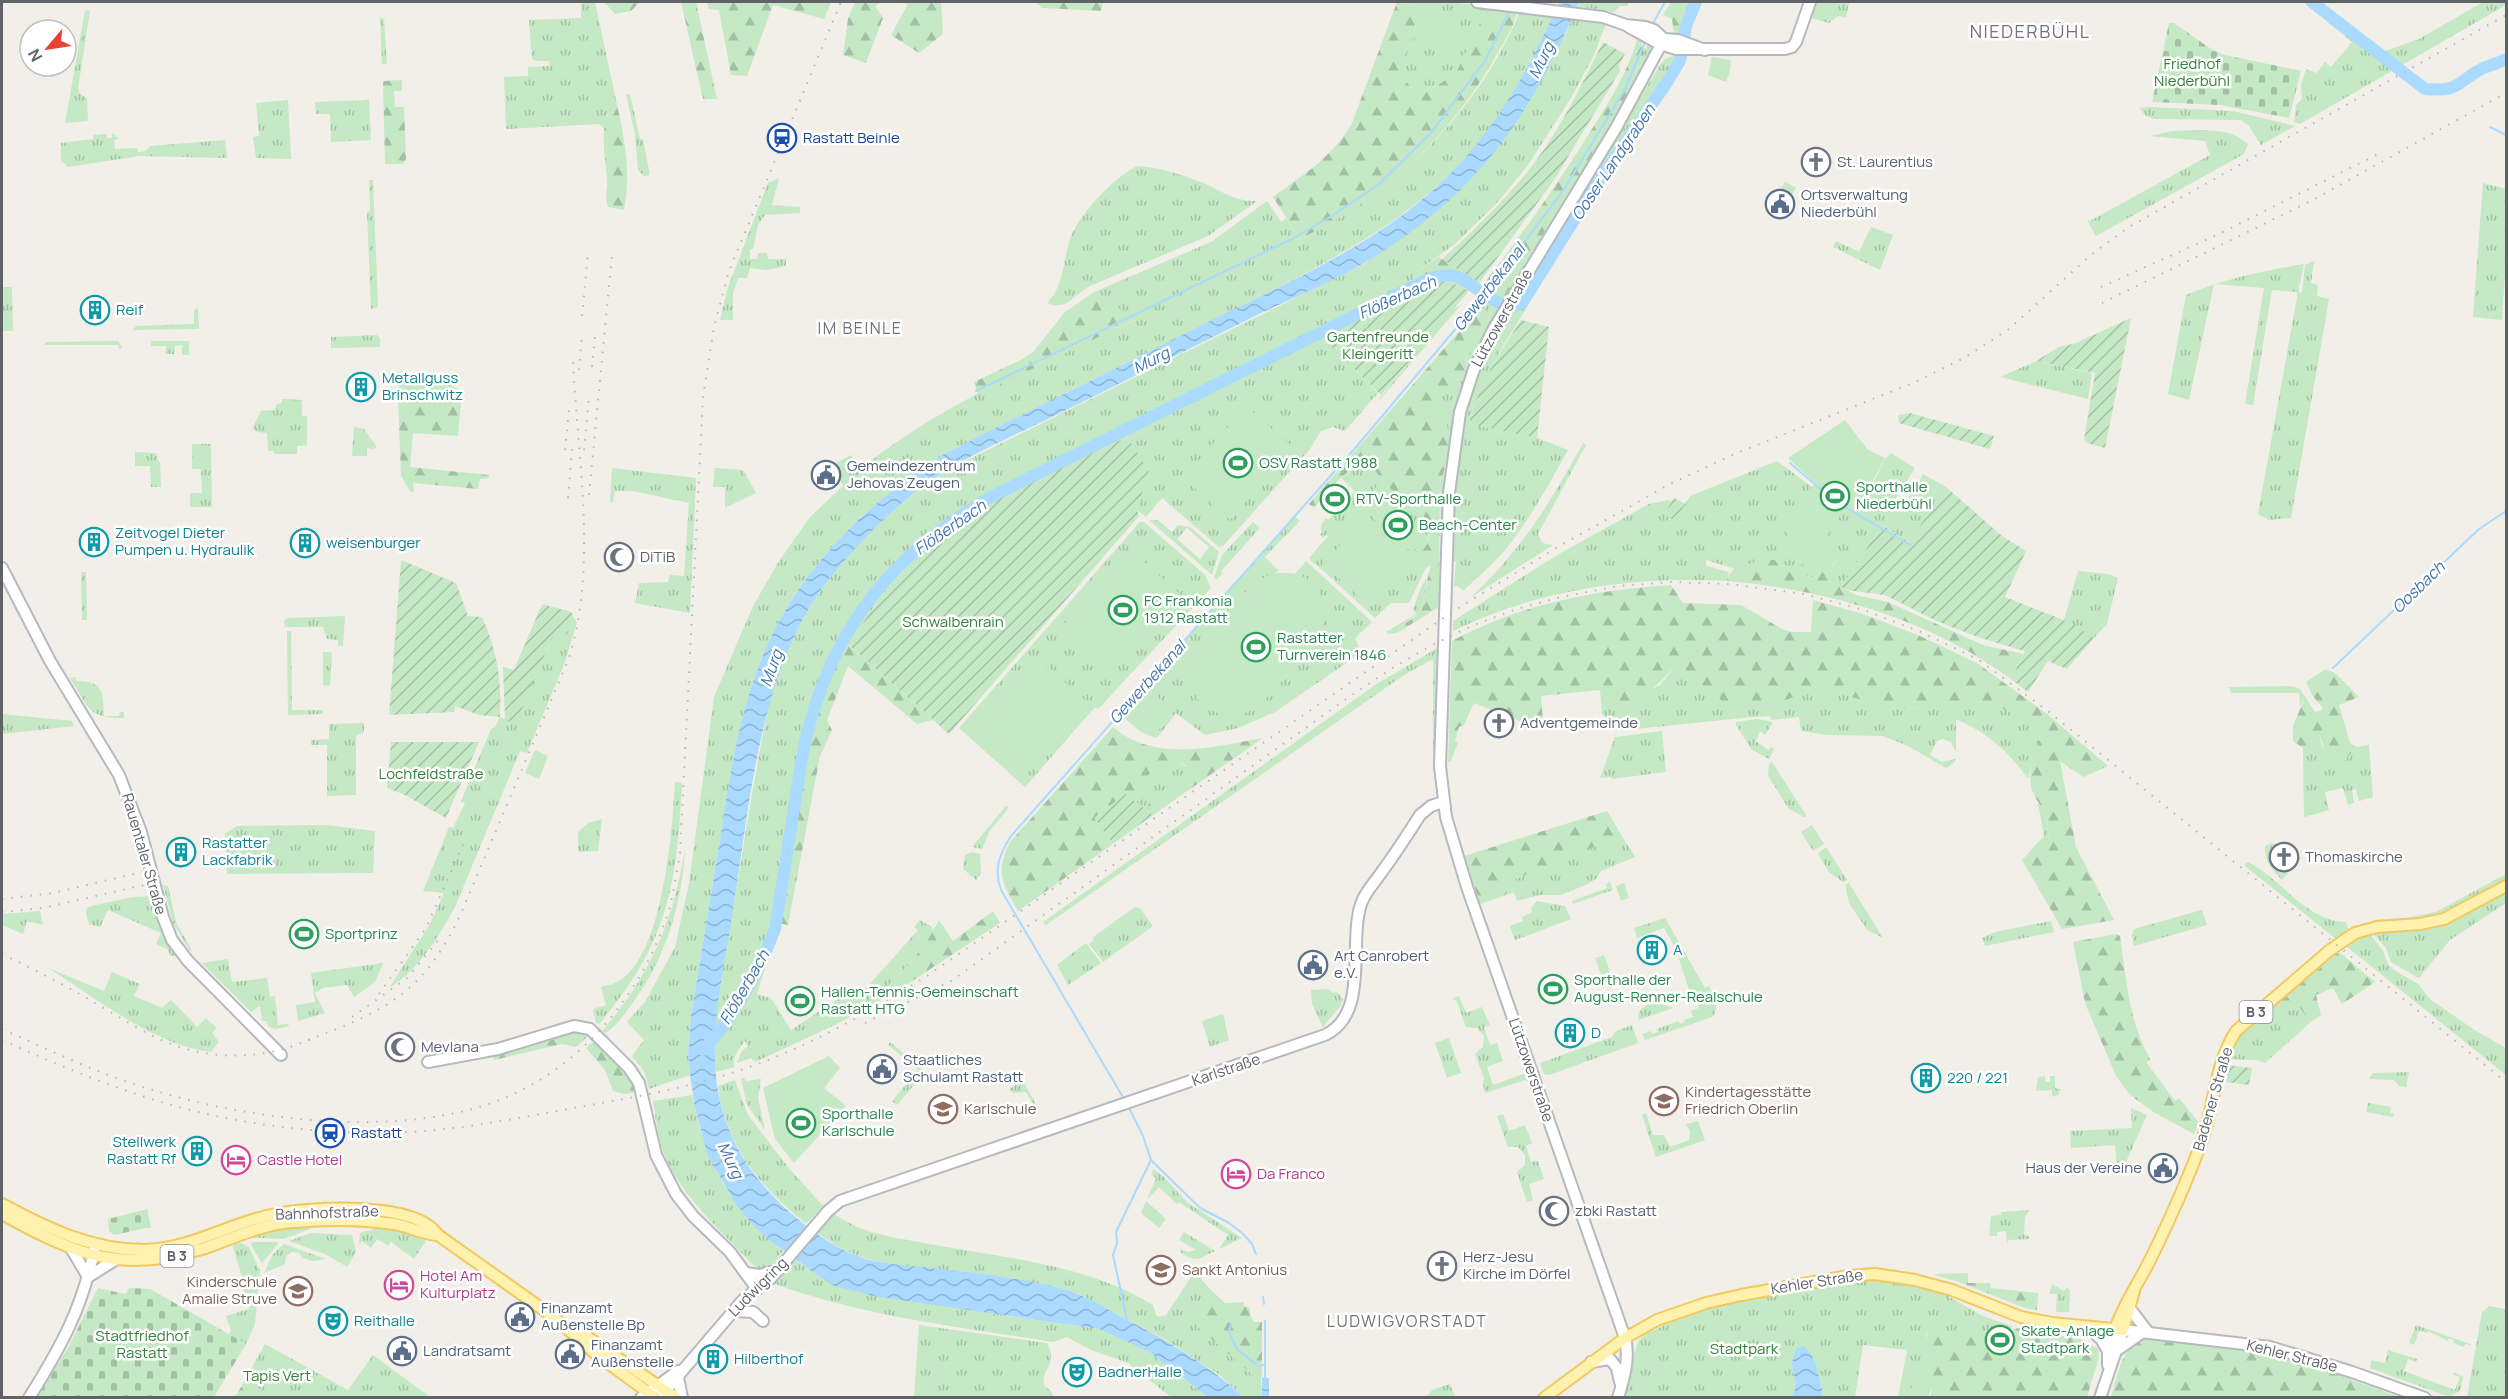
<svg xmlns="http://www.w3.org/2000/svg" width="2508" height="1399" font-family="Manrope,sans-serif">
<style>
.grass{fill:url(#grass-tufts);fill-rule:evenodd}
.forest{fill:url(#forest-firs)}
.cemetery{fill:url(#cemetery-stones)}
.garden{fill:url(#garden-furrows)}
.pitch{fill:#c5e8c5}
.water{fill:url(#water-waves)}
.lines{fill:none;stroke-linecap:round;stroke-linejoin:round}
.stream{stroke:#aadaff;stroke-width:2}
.river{stroke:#aadaff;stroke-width:12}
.secondary-casing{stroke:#b6babf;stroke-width:14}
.primary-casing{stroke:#f2c960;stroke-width:14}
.secondary{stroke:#fff;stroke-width:10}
.primary{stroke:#fff2af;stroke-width:10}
.rail{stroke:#b6b7b8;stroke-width:2;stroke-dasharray:1.5 8;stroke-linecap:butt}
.labels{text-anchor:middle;stroke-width:5;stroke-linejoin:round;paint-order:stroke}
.shield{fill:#fff;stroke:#8f9295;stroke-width:1.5}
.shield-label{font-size:14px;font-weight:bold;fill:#5f6368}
.park-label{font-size:15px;fill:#348238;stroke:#fff}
.transit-label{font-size:15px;fill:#164399;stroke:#fff;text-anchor:start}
.worship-label{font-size:15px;fill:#5b616d;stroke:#fff;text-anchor:start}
.service-label{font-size:15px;fill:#4e5e75;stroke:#fff;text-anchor:start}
.culture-label{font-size:15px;fill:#0d838f;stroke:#fff;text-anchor:start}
.street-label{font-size:15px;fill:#5f6368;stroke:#fff}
.leisure-label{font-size:15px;fill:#27864d;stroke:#fff;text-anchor:start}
.education-label{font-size:15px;fill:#785e54;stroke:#fff;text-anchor:start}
.hotel-label{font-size:15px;fill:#b23c85;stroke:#fff;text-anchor:start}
.water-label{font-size:16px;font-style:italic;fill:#4174aa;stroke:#fff}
.neighbourhood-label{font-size:16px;letter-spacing:1.5px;fill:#70757a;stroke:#fff}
.quarter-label{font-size:18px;letter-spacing:1.5px;fill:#70757a;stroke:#fff}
</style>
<defs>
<pattern id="grass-tufts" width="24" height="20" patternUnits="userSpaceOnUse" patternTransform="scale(1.5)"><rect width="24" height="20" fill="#c5e8c5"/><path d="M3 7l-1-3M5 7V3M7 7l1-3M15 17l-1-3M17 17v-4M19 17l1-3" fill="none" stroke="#a3c0a4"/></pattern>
<pattern id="forest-firs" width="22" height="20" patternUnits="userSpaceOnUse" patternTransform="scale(1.5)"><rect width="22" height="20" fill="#c5e8c5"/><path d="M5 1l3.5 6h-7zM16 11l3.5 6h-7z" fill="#a3c0a4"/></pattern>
<pattern id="cemetery-stones" width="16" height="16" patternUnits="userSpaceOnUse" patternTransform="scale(1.5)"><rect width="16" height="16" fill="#c5e8c5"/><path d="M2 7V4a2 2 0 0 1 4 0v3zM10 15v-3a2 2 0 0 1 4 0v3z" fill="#a3c0a4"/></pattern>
<pattern id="garden-furrows" width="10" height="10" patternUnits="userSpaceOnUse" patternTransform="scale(1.5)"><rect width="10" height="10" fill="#c5e8c5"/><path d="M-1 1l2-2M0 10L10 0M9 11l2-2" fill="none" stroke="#a3c0a4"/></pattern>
<pattern id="water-waves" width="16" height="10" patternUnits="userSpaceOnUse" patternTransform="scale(1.5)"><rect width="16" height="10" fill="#aadaff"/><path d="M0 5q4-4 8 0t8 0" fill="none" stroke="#8eb4d2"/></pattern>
</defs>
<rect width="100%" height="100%" fill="#f1efe8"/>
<g class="grass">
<polygon points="581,2 595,2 617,105 607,115 604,128 599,124 506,129 504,77 528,76 528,67 549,66 549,61 536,61 532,59 529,20 581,18"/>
<path d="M1399,2h49l40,4 -33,69c-14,6 -23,16 -36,18l-10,-8 -8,-11 17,-57 5,-10z"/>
<polygon points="1579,2 1629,2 1627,6 1620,6 1614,12 1577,6"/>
<polygon points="1815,2 1849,2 1846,18 1838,16 1829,23 1811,18"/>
<polygon points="2303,2 2320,2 2385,51 2419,39 2483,2 2506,2 2506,5 2300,124 2294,122 2296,105 2302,99 2301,85 2306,69 2317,73 2325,62 2331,67 2352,42"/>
<polygon points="90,10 78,89 81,95 87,98 88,121 65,123 85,11"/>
<path d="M1520,11l33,5c-25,57 -64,123 -110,165 -67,61 -151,99 -232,140 -88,43 -175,87 -263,131 -70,43 -132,100 -171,173 -35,67 -45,142 -57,215 -10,59 -19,117 -29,176l-3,41 2,18 -41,14 -5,-18 -12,-15 12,-16 -17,-18 18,-20 30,-55 14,-64 25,-186 39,-91 26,-45 31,-44 33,-31 -10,-21 18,-10 9,15c80,-67 181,-106 275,-150l-41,-28 117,-50 56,-41 14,21 5,-4 14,21c95,-46 180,-129 220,-228z"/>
<polygon points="380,17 384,19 387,64 382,64"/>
<path d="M1572,18l34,6 -13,33 -22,41 -43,67 -32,39 -41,40 -39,28 -4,13 -421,210c-79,45 -130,95 -165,180 -7,17 -15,34 -19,51 -16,65 -15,133 -30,198 -5,24 -13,47 -20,70l14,4 20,32 48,-32 11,-12 10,9 58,-65 -4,-3 6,-7 12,7 1,5 -19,27 -36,37 -41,28 -82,38 -4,-4 -14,5 4,-11 7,-6 -3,-5c-6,8 -13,15 -11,26l-18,5c-8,-56 10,-120 19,-175 9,-53 17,-106 27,-158 4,-17 6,-36 11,-53 27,-88 98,-167 174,-216l415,-205 75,-54 128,-176z"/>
<polygon points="1649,41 1651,49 1631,91 1634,78"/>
<path d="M1678,54h7l-6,16 -65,94 -115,189 -26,55 -4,16 68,14 31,12c-19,34 -38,69 -62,99 -13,15 -29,29 -43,42l-5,-5 -4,1 2,-26 -4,1c1,-50 2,-106 14,-156 7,-25 18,-49 30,-72l164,-269 5,-6z"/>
<polygon points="1712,57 1731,60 1730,71 1726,82 1708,75"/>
<polygon points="630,94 640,139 643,139 650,175 644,176 638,170 635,135 626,95"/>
<polygon points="288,100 291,159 256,158 253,137 259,136 256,103"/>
<polygon points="369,100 371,140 331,142 330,114 316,114 315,102"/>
<polygon points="2149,107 2233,111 2295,126 2261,145 2249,126 2241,120 2154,119 2146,116 2139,108"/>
<path d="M2198,130c20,1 34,0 50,14l-4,10 -148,82 -8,-14 122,-67 -5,-14 -56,-5 24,-5z"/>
<polygon points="112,133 119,139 114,140 115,149 137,148 138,152 146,151 150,146 225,140 227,158 140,156 68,167 61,160 61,143 93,139 93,135 106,134 107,138 112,138"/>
<path d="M1137,166c23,1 45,9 66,17 19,8 32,19 54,18l-49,35 -118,50c-18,10 -23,25 -43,17 16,-15 16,-40 22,-61 7,-25 45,-65 68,-76z"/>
<polygon points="779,178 772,205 800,207 800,213 765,215 758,225 753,249 750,249 750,259 757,259 758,253 767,253 768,259 786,259 786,266 767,270 750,268 747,278 738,278 733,293 733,320 720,320 728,287 768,183"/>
<polygon points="369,180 373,180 378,307 371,309 367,212 370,211"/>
<polygon points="1785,182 1796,188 1789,199 1778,193"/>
<polygon points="2483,183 2506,189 2506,257 2502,320 2473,317"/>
<polygon points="1871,227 1893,235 1880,270 1833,247 1836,241 1859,252"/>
<path d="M2314,261l-3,22 7,2 -1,11 12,3 -38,219 -22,2 -11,-6 40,-222 -26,-2 -19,115 -8,-1 19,-116 -50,-4 -25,116 -21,-6 18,-99c38,-16 77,-24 118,-31l-6,28 4,1 3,-28z"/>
<path d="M1450,276l22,11 -4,5 -23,-13 -124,56 57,58 -33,38 -12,-4 -12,4 -11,18 -87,97 -4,1 -57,-49 -16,19 -9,-7 12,-39 -22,-34c-33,16 -66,32 -99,49 -24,11 -48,22 -69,37 -46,32 -82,74 -110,122l-5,-4c25,-37 50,-72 85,-100 57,-47 128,-75 193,-107 101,-50 200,-100 300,-150l14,-6z"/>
<polygon points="2,287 12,287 13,331 2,331"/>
<polygon points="1486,300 1498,310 1479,349 1444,492 1441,541 1440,483 1447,466 1447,426 1434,412 1433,403 1466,372 1468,356 1472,347 1481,338 1485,320 1485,310 1481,306"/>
<polygon points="1461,305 1381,398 1379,399 1452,310"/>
<polygon points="198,308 199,329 133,330 136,326 194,324 194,310"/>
<polygon points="377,335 380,338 380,347 331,348 331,337"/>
<polygon points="118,341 122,347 120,350 118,345 45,345 45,342"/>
<polygon points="151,341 189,341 189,355 182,355 182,345 175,346 174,354 166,354 166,346 151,346"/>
<polygon points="2036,361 2092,373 2088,399 2000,377"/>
<polygon points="282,399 302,400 302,416 307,416 307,445 297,446 297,454 274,454 274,451 268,451 267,433 258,432 252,429 261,411 274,410 277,404 282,403"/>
<polygon points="354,427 364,429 377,447 373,449 367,448 367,456 352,456"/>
<path d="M1583,443l3,2 -48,89 4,9 11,2 -83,53c52,-49 79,-93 113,-155z"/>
<polygon points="192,444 211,444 212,507 190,507 190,493 202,493 201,469 192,469"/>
<polygon points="135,452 156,453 158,461 160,462 161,487 151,487 150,466 135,466"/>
<path d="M1891,453l24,15 -22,35 9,6 21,-35 23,13 -37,55 -27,-17 -41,62 -11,-18 7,-9 -23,18c-8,-2 -14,-7 -22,-10 -10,-5 -48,-7 -57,1l-29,-9v6l23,6 -2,9c-94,-5 -189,8 -274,50v-10l106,-67 90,-50 19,-4 4,1 -8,13 21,-10 5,-8 87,-35 35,26 -30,40 66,-22 14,-14 6,2 17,-34z"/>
<path d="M1364,462l6,2 17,22 41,34c2,16 -2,27 -7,43l5,5 -17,35h-18l-16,15 -66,-60 19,-22 -2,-1 -2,3 -4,-3 2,-3 -1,-7 5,-7 2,2 27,-29 -14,-13z"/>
<polygon points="612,468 696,478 690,613 635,603 639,583 668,582 670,575 684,576 689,503 633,491 615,491 613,502 610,502"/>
<polygon points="715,468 743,470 756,493 725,508 725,487 713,487"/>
<path d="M1295,516l5,5 -35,36 14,14 -5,2 -20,136 8,-6 54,-61 7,-41c-7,-12 -14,-23 -28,-27l11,-13 66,61 -17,16 6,15 -86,59 -37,16 -33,7 -29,-22 -19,25 -4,-1 21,-26 -27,-22 -24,28 -3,-2z"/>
<path d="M1149,520h9l14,12 6,-7 12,2 29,25 -7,23zM1187,528l22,19 -9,12 -23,-20z"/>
<polygon points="1140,522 1144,522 1205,575 1211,588 1098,709 1095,707 1025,787 959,728"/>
<polygon points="1253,522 1260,528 1221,571 1223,573 1217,580 1214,577 1222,555"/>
<polygon points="2078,571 2108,574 2118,578 2107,624 2094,638 2064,620"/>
<polygon points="81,572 86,572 87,620 82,620"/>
<path d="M1426,578c1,11 -3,31 -11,38 -8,7 -14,7 -18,17l-8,1 -3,-2 30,-18 -3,-5 6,-17z"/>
<polygon points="345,616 343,646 338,646 338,640 327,639 323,627 285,627 284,621 288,618"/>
<path d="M574,618l3,4 -12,40 -38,91 -7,-2 -65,156c-16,29 -37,64 -66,81l41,-64 14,-31 -21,-2 26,-64 4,1 12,-25 -4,-2 30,-72 4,-2 5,-10 16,6 36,-86 15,-3z"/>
<polygon points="287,631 291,631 292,710 323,710 323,714 288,715"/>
<polygon points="1439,647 1437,769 1433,771 1433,659 1404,675 1046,925 1043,922 1375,685"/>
<polygon points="323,652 330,652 332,654 330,686 323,685"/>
<path d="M1677,664l45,37 77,-6 14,-9 15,-1 16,10 43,12 42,2 16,-8 45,2 25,10 25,22 -12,44c-19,-28 -42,-47 -72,-60v33l-5,-10 -8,-3 -6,2 -7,14 12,7 13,-3v3l-9,6 -38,-22 -25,-10 -56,-1 -26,-4 -2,-14 -27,3 -2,-4 -18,1 -136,14 -14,-17 -2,-24 13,17 47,-22z"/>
<path d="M76,677v4c28,0 27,12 28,35h15l1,-4h4v6c-38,0 -34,-10 -54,-40z"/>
<polygon points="2291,686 2300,689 2308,701 2304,700 2300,706 2299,693 2231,693 2229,687"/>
<polygon points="2,714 72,721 74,726 2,734"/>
<polygon points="1757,719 1773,722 1765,735 1760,731 1756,741 1768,750 1771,747 1774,749 1769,759 1751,749 1736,725 1736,722"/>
<polygon points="364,723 364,732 356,736 356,795 327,796 327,745 311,745 311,740 329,739 329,724"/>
<polygon points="1662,731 1666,772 1612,779 1611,777 1600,778 1615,737"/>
<polygon points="2319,734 2322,746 2345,760 2357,747 2369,745 2373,797 2359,801 2356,789 2352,790 2354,803 2348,805 2343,788 2325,792 2329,810 2304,817 2303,748"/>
<polygon points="1772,762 1806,815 1804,817 1789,809 1768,776 1769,764"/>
<polygon points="1178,763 1189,767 1194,774 1188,780 1156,798 1144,808 1136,802 1149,774"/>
<path d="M675,782l7,1c-5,102 -14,160 -83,241l-3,-1 -3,-14 13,-4 -5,-18c7,-2 15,-3 21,-8 42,-31 50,-148 53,-197z"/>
<polygon points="2038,803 2046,811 2049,839 2022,860 2044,836"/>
<polygon points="1006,806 1009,808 990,830 982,849 972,847"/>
<polygon points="602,819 598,851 578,852 578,832 588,823"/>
<polygon points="326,825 375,831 373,873 227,874 225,834 237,826"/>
<polygon points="1812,825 1824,844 1813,851 1801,832"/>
<polygon points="1622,836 1635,857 1601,871 1597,878 1586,885 1560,895 1540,895 1517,901 1514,892 1504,896 1508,882"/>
<path d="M2272,843l5,2 -5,10 2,8 7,4 10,-2 3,-6 8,-2 -20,23c-10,-11 -18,-18 -17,-34z"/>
<polygon points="1826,847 1847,880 1843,882 1829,872 1818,854"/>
<path d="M685,849c-3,57 -20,111 -54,156 -7,10 -15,21 -25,28l-4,-2c49,-56 71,-110 83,-182z"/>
<polygon points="972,852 980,854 981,873 976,880 963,869 965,855"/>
<path d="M2248,862c34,17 57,59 98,60l2,7 -12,10 -92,-74z"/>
<polygon points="2506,874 2506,881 2450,911 2436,916 2374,922 2374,920 2406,918 2436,912"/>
<polygon points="1610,882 1613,890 1573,904 1572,901 1607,888 1606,884"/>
<polygon points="1624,883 1629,898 1621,901 1616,886"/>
<polygon points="1849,883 1883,938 1867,930 1849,903 1845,885"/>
<polygon points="163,885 168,886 176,922 191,949 190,951 173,923"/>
<polygon points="2506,891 2506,903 2450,940 2419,978 2391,962 2386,948 2372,932 2423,929 2443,924"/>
<polygon points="152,896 159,926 175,956 171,956 167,949 156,944 161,933 108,910 100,927 89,924 86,914 87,908 91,906 133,897"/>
<polygon points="1537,901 1565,906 1571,919 1515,940 1510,926 1523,921 1522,917 1532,912 1531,908"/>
<polygon points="1135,907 1140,908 1153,926 1103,962 1089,944 1094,940 1092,938"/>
<polygon points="2202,910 2207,925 2134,946 2132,935 2134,929"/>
<polygon points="40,911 43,925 27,921 23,934 2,925 2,914"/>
<path d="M1665,918l40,70 4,-2c4,9 12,23 3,31l-67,23 -3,-6 9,-3 1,3 6,-2 -1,-3 21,-8 2,3 5,-2 -1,-2 9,-3 -2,-6 8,-3 -3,-9 -5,-3 -16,-49 -11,-19 -27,10 -3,-10z"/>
<polygon points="2051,921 2054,932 1985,946 1982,938 1995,932"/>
<polygon points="2369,933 2383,951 2388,964 2394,970 2418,984 2431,1000 2476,1031 2506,1048 2506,1075 2346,946 2354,938"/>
<polygon points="1086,943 1101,963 1068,985 1057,965"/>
<polygon points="228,959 232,982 267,978 270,997 275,996 278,1025 288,1024 289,1026 276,1029 268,1027 267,1021 262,1021 260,1006 251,1012 202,963"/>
<polygon points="383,963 375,982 354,997 347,985 323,988 315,993 325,1013 298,1021 296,1005 315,1002 311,973"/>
<path d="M48,968l56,23 8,-19 28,12 -6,12 28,12 9,-8 26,27 9,-9 11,10 -5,5 7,9 -8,10c-56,-6 -116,-55 -163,-84z"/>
<polygon points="1328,989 1333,993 1337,992 1343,999 1341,1005 1323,1027 1312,1004 1311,990"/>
<polygon points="1459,996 1466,1013 1482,1007 1490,1025 1484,1027 1490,1045 1497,1043 1503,1061 1487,1067 1493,1085 1526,1073 1528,1079 1485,1093 1483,1085 1484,1078 1475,1054 1483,1047 1484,1036 1477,1028 1466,1027 1457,1002 1453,998"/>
<path d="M1656,1002l17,6 -34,12c-3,-12 8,-15 17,-18z"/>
<polygon points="2272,1007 2292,1010 2300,1008 2311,1022 2265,1063 2256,1060 2227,1059 2241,1034"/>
<polygon points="1223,1014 1229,1040 1210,1047 1202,1021"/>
<polygon points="1632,1025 1638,1043 1549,1075 1544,1074 1540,1063 1612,1037 1616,1031"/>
<polygon points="1449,1038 1461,1073 1447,1078 1435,1043"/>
<polygon points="890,1042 925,1072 897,1105 892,1101 918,1070 888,1045"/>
<polygon points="2409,1072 2406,1087 2399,1086 2394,1080 2369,1079 2373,1073"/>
<polygon points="2045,1076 2045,1082 2050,1082 2050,1076 2055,1076 2055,1088 2060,1089 2058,1095 2052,1097 2052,1090 2036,1091 2038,1077"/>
<polygon points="744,1078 746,1081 761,1079 758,1098 765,1130 747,1105 741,1079"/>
<path d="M735,1080l13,35 40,52 35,39 -17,18c-46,-38 -80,-77 -88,-138z"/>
<polygon points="1023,1081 1038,1108 1036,1109 1026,1092 1013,1093 1009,1089"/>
<path d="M692,1095c13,65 38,115 91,156l-12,15 -10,4 -8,-5c-30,-33 -71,-67 -88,-109 -7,-17 -9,-36 -12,-55z"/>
<polygon points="2368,1103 2391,1107 2390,1113 2394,1114 2393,1117 2366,1112"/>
<polygon points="2131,1108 2147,1115 2122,1171 2119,1172 2117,1169 2115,1145 2071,1148 2070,1131 2132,1128"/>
<polygon points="1646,1113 1653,1135 1664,1135 1670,1147 1689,1140 1690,1131 1686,1124 1698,1121 1705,1140 1656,1157 1642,1115"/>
<polygon points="1503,1114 1509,1131 1525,1125 1532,1143 1526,1146 1531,1162 1538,1161 1544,1179 1529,1184 1533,1200 1527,1202 1517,1172 1525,1165 1525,1155 1518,1147 1508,1147 1497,1116"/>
<polygon points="1153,1169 1162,1175 1188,1203 1242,1238 1219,1249 1228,1235 1179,1202 1177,1204 1159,1187 1147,1200 1156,1178 1152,1175"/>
<polygon points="1146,1201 1166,1219 1159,1228 1141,1213"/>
<polygon points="2030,1210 2025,1217 2024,1235 2029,1236 2030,1239 2008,1240 2007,1244 2006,1231 1997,1232 1997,1236 1989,1236 1991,1216 2001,1215 2001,1212"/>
<path d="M833,1214c11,5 21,13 33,16 20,7 42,10 63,14 76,14 157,20 224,61l3,10 3,2 7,-2 27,-41 11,-7 2,3 -5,9 10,11 -12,38 62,49 1,20h-18l-26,-23 -52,-34 -87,-46 -61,-15 -132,-15 -28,-8 -20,-9 -22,-15z"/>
<polygon points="310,1225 310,1229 283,1239 247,1237 279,1227"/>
<polygon points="379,1228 403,1231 426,1241 414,1259 391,1242 388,1246 377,1239 371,1248 362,1241 359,1245 360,1233"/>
<path d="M1184,1232l31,19c-16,8 -20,12 -35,1l1,-3 7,3 8,-2 -17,-10z"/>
<polygon points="311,1233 352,1235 356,1252 347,1267 325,1254 289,1241"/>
<polygon points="252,1242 277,1242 278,1244 262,1263 251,1245"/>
<polygon points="241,1243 249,1247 260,1271 255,1324 246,1344 229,1334 231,1330 226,1316 249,1309 239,1278 242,1277 232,1244"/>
<polygon points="284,1244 326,1259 313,1261 303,1258 299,1253 292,1252 286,1256 285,1264 264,1273 273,1254"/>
<path d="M794,1259l40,27 173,30 92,13 50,23 59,45h-37l-43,-34 -37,-13 -24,-13 -14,5c-94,-15 -191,-26 -281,-59z"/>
<path d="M1874,1279l65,12 44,25 29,10 -1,6 -24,-2 6,12 -67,-10 5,58 -3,7h-30l9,-47 -44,-5 -8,52h-34l2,-4 -10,-34 -17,-10c-2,5 -4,10 -4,15 1,13 8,22 -1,33l-166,1c3,-11 10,-53 14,-58 12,-13 84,-38 103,-41 15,-3 30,-3 46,-6 29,-4 56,-13 86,-14z"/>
<polygon points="2052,1284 2064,1291 2067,1287 2070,1290 2069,1312 2056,1312 2057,1294 2049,1294"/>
<polygon points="2489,1306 2506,1309 2506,1397 2467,1397 2482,1312"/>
<path d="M919,1325l128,18c12,22 -7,26 -3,43l7,5 3,6h-140z"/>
<polygon points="2416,1325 2470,1344 2470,1345 2465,1344 2464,1347 2453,1343 2454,1340 2449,1338 2448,1341 2428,1331 2427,1333 2419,1331 2414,1345 2409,1343"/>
<polygon points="265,1344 348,1390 373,1355 430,1397 263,1397 261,1390 251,1384 241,1387"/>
<polygon points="2388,1350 2417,1359 2416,1362 2408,1359 2404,1371 2455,1390 2460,1377 2453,1375 2454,1372 2463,1377 2460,1391 2449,1397 2370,1368 2371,1360 2385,1363"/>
<polygon points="1450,1384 1455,1397 1427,1397 1432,1390"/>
</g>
<g class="forest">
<polygon points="604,2 640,2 631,11 615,14"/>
<polygon points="681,2 696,2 717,99 703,99"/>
<polygon points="707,2 831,2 824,19 773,5 747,76 731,75 719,10 709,9"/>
<polygon points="855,2 881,2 875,6 883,18 866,63 843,55 848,19"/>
<polygon points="895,2 941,2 943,34 919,53 891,35 908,4"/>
<polygon points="1036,2 1103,2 1101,11 1042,8"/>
<path d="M1397,2l26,5 -5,10 -17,57 8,11 10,8c13,-2 23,-12 36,-18l33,-69 29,3c-2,17 -11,30 -20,45 -44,80 -115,146 -197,185l-27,-42c30,-22 61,-41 79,-74z"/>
<polygon points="1671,2 1694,2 1686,18 1683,36 1674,33 1672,19 1663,15"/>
<path d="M1638,35l6,3 -3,8 5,3 -12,29 -3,13 -128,209 -22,-13c38,-48 73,-98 106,-150 20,-32 42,-65 51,-102z"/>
<polygon points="402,80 402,91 394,91 395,107 404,107 406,159 403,164 385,164 383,81"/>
<path d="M617,105c8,35 14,69 7,105l-16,-3c-4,-11 0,-17 -1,-28 -1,-19 -11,-64 10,-74z"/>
<path d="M1439,257l40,26 -2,2c-27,-17 -37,-15 -65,0l4,-13z"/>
<polygon points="1094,292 1136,319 978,395 974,382 1023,359 1034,351 1064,313"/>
<path d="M1481,306l4,4v10l-4,19 -9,8 -4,9 -2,16 -33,31 1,9c4,5 11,9 13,14 8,13 -2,44 -7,57l-1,124 -42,26c4,-11 15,-11 21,-20 9,-14 7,-32 13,-47l-5,2 -5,-5 -1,-10c11,-9 9,-20 8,-33l-41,-34 -17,-22 -4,-1c-22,6 -37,28 -52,45l-5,-4z"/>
<polygon points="397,372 426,374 429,378 439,379 462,391 458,436 413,433 410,467 489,475 488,478 480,479 478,489 413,483 414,492 410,491 401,476"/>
<path d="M1837,548l4,4 -11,17 11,18 15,8 32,7 95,43 40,9 -12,25c-82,-60 -183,-89 -284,-98 5,-20 22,-12 35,-24l15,4 2,4 12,2 6,-4 7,2 3,11 7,2 6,-5v-12l8,-8z"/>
<path d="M1671,585l12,18 58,2 41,24 10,3h19l2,-32 50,14 57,22 57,27 70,51 61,52 -25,11 -23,-16 16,86 38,73 -52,9 -40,-69 27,-21 -3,-28c-26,-26 -14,-46 -6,-76l-25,-21 -25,-11 -45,-2 -16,8 -42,-2 -43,-12 -16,-10 -15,1 -14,9 -27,10 -26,1 -24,-5 -45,-37c-20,23 -34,35 -64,43l-14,-17 -58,6 2,27 -13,2 -56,-22 -10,22 -5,2 -4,14 3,2 -7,18 -3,1 4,-121c68,-37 143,-51 219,-56z"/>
<path d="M844,641l89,79 -16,4 -69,-58 -21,54 5,10 -12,26 -32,169 -10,-2c9,-64 13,-135 29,-197 8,-30 24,-57 37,-85z"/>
<path d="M2326,669l9,4 24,24 -20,8 11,38 7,4 -12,13c-23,0 -18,-9 -26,-26l-16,14 -10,-7v-15l11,-26 4,1 7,11 7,-2v-3l-10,-12 -6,-13z"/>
<path d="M1113,727c42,36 100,20 150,11l-110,77 -9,-7 12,-10 32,-18 6,-6c-15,-24 -27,1 -45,0l-13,28 -11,-8 -30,24 18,26 -95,67c-16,-29 -23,-38 -8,-69z"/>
<polygon points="1607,811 1622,836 1508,882 1504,896 1480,904 1464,856"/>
<path d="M993,911l7,12 -106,70 -57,31c43,-29 79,-58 102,-104l14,21z"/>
<path d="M2116,934l4,2c6,42 9,86 30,123l-4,3 29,39 4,-3 20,25 -5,11 -39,-21 -25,-18 -14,-19 -31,-73 -12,-61z"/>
<polygon points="2339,952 2375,982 2342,1004 2333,988 2316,995 2321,1015 2311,1022 2300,1008 2283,1012 2272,1007"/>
<polygon points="580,1031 589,1035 576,1047 562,1044 494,1060 492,1054 533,1046"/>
<polygon points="595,1041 631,1078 637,1092 624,1094 613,1091 605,1070 586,1048"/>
<polygon points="1968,1273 1968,1283 1990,1283 1991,1288 2038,1293 2037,1310 2025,1308 1959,1282 1932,1274"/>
<polygon points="1211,1290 1225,1303 1244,1302 1244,1306 1250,1308 1250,1315 1254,1322 1262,1322 1262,1377 1257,1379 1199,1328"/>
<polygon points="2020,1328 2080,1339 2098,1349 2099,1357 2087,1397 1930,1397 1932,1390 1926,1386 1927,1331 1979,1333 1988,1344 2010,1345 2013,1329"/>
<path d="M2144,1340c49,1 99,7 147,20 37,10 73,25 109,37l-289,1c6,-20 10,-52 33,-58z"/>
<polygon points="251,1384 261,1390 263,1397 235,1397 241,1387"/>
</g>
<g class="cemetery">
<polygon points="2169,23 2174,23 2211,49 2225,55 2301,71 2289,118 2220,105 2152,102"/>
<polygon points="147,1209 151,1227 114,1235 109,1231 108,1219"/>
<polygon points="98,1288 126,1294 129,1288 150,1289 246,1344 214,1397 37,1397 68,1348"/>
</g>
<g class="garden">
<path d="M1603,42l22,12 -6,11 1,6 -66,109 -75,103 -37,-24c32,-29 63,-59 90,-93 29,-38 50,-82 71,-124z"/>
<polygon points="1446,279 1468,292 1381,395 1320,335"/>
<polygon points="2131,318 2105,448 2087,443 2084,440 2095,373 2036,361 2059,347 2076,343"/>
<path d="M1521,320l28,7 -12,111 -68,-14c9,-38 31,-72 52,-104z"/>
<polygon points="1910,413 1994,436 1990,449 1899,423 1898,415"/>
<path d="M1127,437l22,34 -12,39 2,6 -190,218 -100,-89c28,-48 64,-90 110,-122 51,-35 112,-59 168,-86z"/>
<path d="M1946,487l56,49 24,15 -21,46 66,26 23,15 -27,31 -19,-8 -20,31 -17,-13 14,-28c-34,-9 -66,-20 -97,-34 -14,-7 -27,-15 -42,-21 -15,-5 -31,-2 -45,-9l41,-62 27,17z"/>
<polygon points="1674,498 1685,504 1675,521 1664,514"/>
<path d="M401,560l55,23 12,33 14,1c15,33 20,64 18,100l-21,-2 -24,-9 -1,6 -65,3z"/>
<polygon points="542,604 571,612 574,618 567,634 552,637 516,724 505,720 503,667 514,670"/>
<polygon points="391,742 479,742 446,818 403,794 387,788"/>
<polygon points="1125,794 1153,815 1113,844 1094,818"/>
<polygon points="2228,1065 2252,1068 2249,1085 2226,1082"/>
</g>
<g class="pitch">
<polygon points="1419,17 1456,24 1451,50 1414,43"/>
<polygon points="1246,406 1293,447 1230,520 1183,478"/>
<polygon points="1845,420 1868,450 1885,458 1857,510 1848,504 1813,558 1806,555 1781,527 1815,483 1788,458"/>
<polygon points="1379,484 1384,488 1314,564 1310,560"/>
<polygon points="1385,497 1427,536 1412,553 1369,514"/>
<polygon points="1366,517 1411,559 1368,605 1323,564"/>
<polygon points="1131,550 1182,596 1115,670 1064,624"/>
<path d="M1274,573c9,0 20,-1 28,3 26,13 27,45 14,66l-54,61c-6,4 -12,9 -20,11 -28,8 -56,-17 -52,-46 3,-19 48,-70 64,-84 6,-5 13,-8 20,-11z"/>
<polygon points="1037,657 1086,701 1021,775 971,730"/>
<polygon points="1147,688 1174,711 1153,737 1141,732 1123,717"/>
<polygon points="535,750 548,756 539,779 525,773"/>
<polygon points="1604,955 1610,972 1601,975 1595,958"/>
<polygon points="829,1056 840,1068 824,1088 846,1106 794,1163 775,1139 763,1088"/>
<polygon points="1986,1330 2011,1332 2009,1344 1993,1342"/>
<polygon points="1913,1383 1929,1388 1926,1397 1908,1397"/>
</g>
<g class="water">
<path d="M1559,2h20c-28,66 -62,131 -113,182 -29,30 -66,58 -102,79 -33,20 -72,35 -107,52 -67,34 -135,67 -203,101 -41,20 -86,39 -124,65 -42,30 -92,81 -119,124 -54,87 -63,212 -79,312 -16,97 -40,184 31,268 22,26 62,59 94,71 24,9 49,9 74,12 45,5 108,11 149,27 13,5 26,13 38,20 45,23 88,48 126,82h-36l-59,-45 -50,-23 -220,-32 -45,-11 -21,-14 -44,-32 -18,-17 -16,-20 -27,-47 -13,-48 -5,-33 -2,-18 3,-41c10,-59 19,-117 29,-176 11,-73 22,-148 57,-215 39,-73 101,-130 171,-173 89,-45 179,-89 268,-134 79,-39 164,-76 228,-138 52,-50 87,-114 115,-178z"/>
<path d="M1803,1346c13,8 16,33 20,47l-2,4h-30c9,-11 2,-20 1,-33 0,-5 2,-10 4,-15z"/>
<polygon points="1262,1377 1269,1378 1269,1397 1262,1397"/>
</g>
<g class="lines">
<g class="stream">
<polyline points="1652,25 1665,2"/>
<polyline points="2490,127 2506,135"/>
<polyline points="1517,307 1518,307"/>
<polyline points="976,391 1294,238 1330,217 1378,185 1430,134 1485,61 1510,10"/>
<polyline points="1790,463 1833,500 1910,545"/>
<polyline points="2333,668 2479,529 2506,511"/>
<path d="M1124,1099l-123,-209c-8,-21 -1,-37 10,-54l346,-390 127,-151 79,-104 62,-102 20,-47"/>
<polyline points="1128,1106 1143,1136 1151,1160 1200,1208 1229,1223 1242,1233 1252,1244 1256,1254"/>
<polyline points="1263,1297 1264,1304"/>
<polyline points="1127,1320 1113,1255 1117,1243 1116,1232 1151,1160"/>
<polyline points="1265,1321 1265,1378"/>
<polyline points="1231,1324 1229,1332 1237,1349 1258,1366 1264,1365"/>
</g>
<g class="river">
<path d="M2312,2l113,87c37,3 31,-7 58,-21 8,-3 16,-5 23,-9"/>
<path d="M1486,295c13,8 22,17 36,8l80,-127 64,-92 14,-23 6,-35 10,-24"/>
<path d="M703,1050c29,-29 58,-83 72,-121 7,-42 13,-84 20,-127 4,-25 7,-51 14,-76 29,-106 88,-175 182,-229l431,-215c28,-13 38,-7 61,12"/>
</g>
<g class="secondary-casing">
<g id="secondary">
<polyline points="1477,2 1603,17 1626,25 1645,27 1654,30 1664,39 1678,40 1705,50"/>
<polyline points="1629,27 1660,44 1676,49 1785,49 1792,47 1796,42 1810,2"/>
<polyline points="2,568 50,661 119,775 141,832 163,917 172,940 188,961 281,1055"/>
<polyline points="428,1062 498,1049 574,1026 590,1029 629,1068 639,1083 656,1155 676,1194 693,1216 730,1252 757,1289"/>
<polyline points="72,1250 88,1277"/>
<polyline points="746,1273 760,1275 778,1270"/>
<polyline points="88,1277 115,1260"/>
<polyline points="2131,1310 2148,1332"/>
<polyline points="734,1311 753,1312 763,1321"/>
<polyline points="2087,1327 2101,1339 2108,1351"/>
<polyline points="2116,1351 2143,1332"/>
<polyline points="1591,1362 1610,1359 1617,1368 1620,1382"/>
<polyline points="2108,1365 2108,1351 2115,1329"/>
<polyline points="678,1377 682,1398"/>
<path d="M660,1397l82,-96 29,-23 57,-67 12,-10 485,-166c45,-21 23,-92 36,-131 4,-12 14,-22 20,-31 14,-19 27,-39 39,-58l11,-9 12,-4"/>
<path d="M29,1398c33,-53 53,-89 66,-151"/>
<polyline points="641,1398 678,1371"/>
<path d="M1618,1398c6,-20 12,-40 7,-60l-158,-451 -21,-70 -6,-51 9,-273 11,-81 14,-43 19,-39 123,-202 48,-89"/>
<polyline points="2100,1398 2123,1330 2270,1347 2352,1372 2425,1398"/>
</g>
</g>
<g class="primary-casing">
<g id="primary">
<path d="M2,1204c44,24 90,46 142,46 46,-1 84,-26 127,-35 36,-8 145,-15 167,20l117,83 42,37 59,43"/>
<path d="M2,1214c72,40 120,61 203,34 29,-10 57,-24 88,-26 32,-3 68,-3 101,2 14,2 30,11 44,11"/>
<polyline points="576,1329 676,1398"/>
<path d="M2115,1329c9,-26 25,-48 37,-73 18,-37 35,-74 49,-113 14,-37 13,-78 35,-112l94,-81 25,-17 22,-6 43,-3 24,-5 62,-33"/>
<polyline points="1544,1398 1625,1338 1657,1320 1706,1303 1741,1295 1848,1276 1875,1274 1915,1280 1952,1290 2021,1317 2052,1323 2123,1330 2134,1291"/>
</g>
</g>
<use href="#secondary" class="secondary"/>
<use href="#primary" class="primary"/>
<g class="rail">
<polyline points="2101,287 2219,234 2382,152"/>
<polyline points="2102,303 2311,201 2506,93"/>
<polyline points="582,316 588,253"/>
<polyline points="592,367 595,336"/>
<polyline points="579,370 582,335"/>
<polyline points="565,450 569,409"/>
<polyline points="584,450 589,397"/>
<polyline points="589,495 612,255"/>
<polyline points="568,498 572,448"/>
<polyline points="2,899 53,893 142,872"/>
<polyline points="2,912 43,908 144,885"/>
<path d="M2,954c31,15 63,31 93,49 23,13 45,28 69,38 48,21 103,19 151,-4"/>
<polyline points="379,994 426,928 465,840"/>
<polyline points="352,1017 406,979 441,937"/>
<polyline points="865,1023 951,981 1349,697 1394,667 1432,645 1474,625 1517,609 1561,597 1619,586 1671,582 1729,584 1804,594 1864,610 1921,632 1979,660 2049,712 2506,1082"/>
<path d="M2,1029c49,22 99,46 151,61 100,31 250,49 349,9 78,-31 139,-104 165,-183 7,-21 9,-42 13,-63l23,-456 11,-70 15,-56 112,-269"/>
<path d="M2,1040c74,33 148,64 229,79 69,13 144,18 214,10 45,-5 90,-14 134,-22 64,-11 129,-23 189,-47 56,-22 108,-52 159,-84l528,-366 101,-62 114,-64 62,-29 181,-72 51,-25 45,-29 83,-75 37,-27 377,-212"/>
<path d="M308,1040c80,-30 117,-48 154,-129l107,-253c29,-93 8,-203 4,-298"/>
</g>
</g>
<defs>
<g id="station-ring" transform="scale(1.5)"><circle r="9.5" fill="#fff" stroke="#1a4fb4" stroke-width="1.5"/><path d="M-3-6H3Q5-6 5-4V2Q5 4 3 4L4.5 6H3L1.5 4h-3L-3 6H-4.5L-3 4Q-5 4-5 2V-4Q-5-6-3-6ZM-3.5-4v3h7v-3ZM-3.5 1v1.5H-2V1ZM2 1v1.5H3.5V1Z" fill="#1a4fb4"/></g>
<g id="church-ring" transform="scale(1.5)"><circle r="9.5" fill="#fff" stroke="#6b7280" stroke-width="1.5"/><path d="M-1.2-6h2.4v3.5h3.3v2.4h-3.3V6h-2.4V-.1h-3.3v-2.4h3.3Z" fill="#6b7280"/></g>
<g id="civic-ring" transform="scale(1.5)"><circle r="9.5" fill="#fff" stroke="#5c6f8a" stroke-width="1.5"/><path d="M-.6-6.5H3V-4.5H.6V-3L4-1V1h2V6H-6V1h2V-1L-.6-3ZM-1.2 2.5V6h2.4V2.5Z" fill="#5c6f8a"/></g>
<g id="building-ring" transform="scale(1.5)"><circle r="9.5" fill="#fff" stroke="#0f9aa8" stroke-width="1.5"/><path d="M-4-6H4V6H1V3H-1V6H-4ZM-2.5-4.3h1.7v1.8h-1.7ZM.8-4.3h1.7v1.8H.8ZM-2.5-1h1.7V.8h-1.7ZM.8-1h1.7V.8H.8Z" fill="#0f9aa8"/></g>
<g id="stadium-ring" transform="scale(1.5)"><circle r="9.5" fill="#fff" stroke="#2e9e5b" stroke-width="1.5"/><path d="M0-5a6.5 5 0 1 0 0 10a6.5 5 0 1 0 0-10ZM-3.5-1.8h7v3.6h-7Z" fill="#2e9e5b"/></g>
<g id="mosque-ring" transform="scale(1.5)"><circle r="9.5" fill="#fff" stroke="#6b7280" stroke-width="1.5"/><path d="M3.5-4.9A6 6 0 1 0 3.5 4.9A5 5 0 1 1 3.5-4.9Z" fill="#6b7280"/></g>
<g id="school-ring" transform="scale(1.5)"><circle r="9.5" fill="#fff" stroke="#8d6e63" stroke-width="1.5"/><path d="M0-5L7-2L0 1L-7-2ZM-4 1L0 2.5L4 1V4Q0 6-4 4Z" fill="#8d6e63"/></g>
<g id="hotel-ring" transform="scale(1.5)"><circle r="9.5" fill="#fff" stroke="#d1479c" stroke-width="1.5"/><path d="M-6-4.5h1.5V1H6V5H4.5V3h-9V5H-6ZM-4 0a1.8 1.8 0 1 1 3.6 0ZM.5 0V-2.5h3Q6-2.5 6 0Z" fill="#d1479c"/></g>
<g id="theatre-ring" transform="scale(1.5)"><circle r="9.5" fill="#fff" stroke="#0f9aa8" stroke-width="1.5"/><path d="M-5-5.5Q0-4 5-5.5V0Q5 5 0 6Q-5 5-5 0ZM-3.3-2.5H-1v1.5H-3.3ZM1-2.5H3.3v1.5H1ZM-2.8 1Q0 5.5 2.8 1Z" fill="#0f9aa8"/></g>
</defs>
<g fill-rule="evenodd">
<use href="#station-ring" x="782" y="138"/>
<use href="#church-ring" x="1816" y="162"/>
<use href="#civic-ring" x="1780" y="204"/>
<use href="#building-ring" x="95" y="310"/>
<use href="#building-ring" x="361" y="387"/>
<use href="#stadium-ring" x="1238" y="463"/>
<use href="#civic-ring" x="826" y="475"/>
<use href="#stadium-ring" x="1835" y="496"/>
<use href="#stadium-ring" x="1335" y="499"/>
<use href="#stadium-ring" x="1398" y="525"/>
<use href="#building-ring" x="94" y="542"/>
<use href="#building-ring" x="305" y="543"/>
<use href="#mosque-ring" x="619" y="557"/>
<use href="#stadium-ring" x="1123" y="610"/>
<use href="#stadium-ring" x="1256" y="647"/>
<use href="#church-ring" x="1499" y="723"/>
<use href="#building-ring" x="181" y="852"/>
<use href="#church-ring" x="2284" y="857"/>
<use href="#stadium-ring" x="304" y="934"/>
<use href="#building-ring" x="1652" y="950"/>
<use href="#civic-ring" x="1313" y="965"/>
<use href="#stadium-ring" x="1553" y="989"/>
<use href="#stadium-ring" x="800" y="1001"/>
<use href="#building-ring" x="1570" y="1033"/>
<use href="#mosque-ring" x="400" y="1047"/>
<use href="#civic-ring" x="882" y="1069"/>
<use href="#building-ring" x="1926" y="1078"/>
<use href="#school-ring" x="1664" y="1101"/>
<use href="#school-ring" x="943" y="1109"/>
<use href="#stadium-ring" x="801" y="1123"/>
<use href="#station-ring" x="330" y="1133"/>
<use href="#building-ring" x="197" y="1151"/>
<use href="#hotel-ring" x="236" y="1160"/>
<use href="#civic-ring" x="2163" y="1168"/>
<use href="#hotel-ring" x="1236" y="1174"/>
<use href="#mosque-ring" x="1554" y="1211"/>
<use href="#church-ring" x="1442" y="1266"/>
<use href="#school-ring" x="1161" y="1270"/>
<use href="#hotel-ring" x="399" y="1285"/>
<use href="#school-ring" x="298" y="1291"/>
<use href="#civic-ring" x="520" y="1317"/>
<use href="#theatre-ring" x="333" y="1321"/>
<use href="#stadium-ring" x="2000" y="1340"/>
<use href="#civic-ring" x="402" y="1351"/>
<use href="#civic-ring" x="570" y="1354"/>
<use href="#building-ring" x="713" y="1359"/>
<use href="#theatre-ring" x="1077" y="1372"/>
</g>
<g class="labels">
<g class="shield">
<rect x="2239.5" y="1001" width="33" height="22" rx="4.5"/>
<rect x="160.5" y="1245" width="33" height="22" rx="4.5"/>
</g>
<g class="shield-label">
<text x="2256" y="1017">B 3</text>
<text x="177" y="1261">B 3</text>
</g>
<g class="park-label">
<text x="2192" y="69">Friedhof<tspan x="2192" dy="17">Niederbühl</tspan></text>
<text x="1378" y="342">Gartenfreunde<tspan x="1378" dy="17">Kleingeritt</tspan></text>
<text x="953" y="627">Schwalbenrain</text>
<text x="431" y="779">Lochfeldstraße</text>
<text x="142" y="1341">Stadtfriedhof<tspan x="142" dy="17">Rastatt</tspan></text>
<text x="1744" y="1354">Stadtpark</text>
<text x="277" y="1381">Tapis Vert</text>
</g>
<g class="transit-label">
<text x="803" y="143">Rastatt Beinle</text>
<text x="351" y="1138">Rastatt</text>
</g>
<g class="worship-label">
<text x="1837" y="167">St. Laurentius</text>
<text x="640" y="562">DiTiB</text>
<text x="1520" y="728">Adventgemeinde</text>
<text x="2305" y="862">Thomaskirche</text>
<text x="421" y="1052">Mevlana</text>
<text x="1575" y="1216">zbki Rastatt</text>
<text x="1463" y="1262">Herz-Jesu<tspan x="1463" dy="17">Kirche im Dörfel</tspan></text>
</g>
<g class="service-label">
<text x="1801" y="200">Ortsverwaltung<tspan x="1801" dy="17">Niederbühl</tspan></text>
<text x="847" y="471">Gemeindezentrum<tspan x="847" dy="17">Jehovas Zeugen</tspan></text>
<text x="1334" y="961">Art Canrobert<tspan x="1334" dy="17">e.V.</tspan></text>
<text x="903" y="1065">Staatliches<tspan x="903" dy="17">Schulamt Rastatt</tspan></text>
<text x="2142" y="1173" text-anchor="end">Haus der Vereine</text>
<text x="541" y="1313">Finanzamt<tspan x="541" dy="17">Außenstelle Bp</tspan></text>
<text x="591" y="1350">Finanzamt<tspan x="591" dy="17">Außenstelle</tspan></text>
<text x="423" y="1356">Landratsamt</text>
</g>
<g class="culture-label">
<text x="116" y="315">Reif</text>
<text x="382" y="383">Metallguss<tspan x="382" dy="17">Brinschwitz</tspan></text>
<text x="115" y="538">Zeitvogel Dieter<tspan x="115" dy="17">Pumpen u. Hydraulik</tspan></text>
<text x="326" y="548">weisenburger</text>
<text x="202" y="848">Rastatter<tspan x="202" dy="17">Lackfabrik</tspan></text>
<text x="1673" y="955">A</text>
<text x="1591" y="1038">D</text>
<text x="1947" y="1083">220 / 221</text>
<text x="176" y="1147" text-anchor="end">Stellwerk<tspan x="176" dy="17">Rastatt Rf</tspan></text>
<text x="354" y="1326">Reithalle</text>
<text x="734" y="1364">Hilberthof</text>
<text x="1098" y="1377">BadnerHalle</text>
</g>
<g class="street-label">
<text transform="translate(1502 318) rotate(-61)" y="5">Lützowerstraße</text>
<text transform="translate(144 854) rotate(74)" y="5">Rauentaler Straße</text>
<text transform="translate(1226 1070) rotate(-19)" y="5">Karlstraße</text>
<text transform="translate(1531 1070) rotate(71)" y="5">Lützowerstraße</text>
<text transform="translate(2213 1099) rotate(-74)" y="5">Badener Straße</text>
<text transform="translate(327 1213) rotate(-2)" y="5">Bahnhofstraße</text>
<text transform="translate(1817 1282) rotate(-9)" y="5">Kehler Straße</text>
<text transform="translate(758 1287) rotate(-45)" y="5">Ludwigring</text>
<text transform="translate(2292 1356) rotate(14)" y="5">Kehler Straße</text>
</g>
<g class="leisure-label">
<text x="1259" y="468">OSV Rastatt 1988</text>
<text x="1856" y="492">Sporthalle<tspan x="1856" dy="17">Niederbühl</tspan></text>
<text x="1356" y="504">RTV-Sporthalle</text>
<text x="1419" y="530">Beach-Center</text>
<text x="1144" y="606">FC Frankonia<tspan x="1144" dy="17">1912 Rastatt</tspan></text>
<text x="1277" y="643">Rastatter<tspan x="1277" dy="17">Turnverein 1846</tspan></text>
<text x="325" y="939">Sportprinz</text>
<text x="1574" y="985">Sporthalle der<tspan x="1574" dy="17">August-Renner-Realschule</tspan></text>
<text x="821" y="997">Hallen-Tennis-Gemeinschaft<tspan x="821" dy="17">Rastatt HTG</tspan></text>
<text x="822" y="1119">Sporthalle<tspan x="822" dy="17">Karlschule</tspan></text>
<text x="2021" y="1336">Skate-Anlage<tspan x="2021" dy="17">Stadtpark</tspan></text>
</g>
<g class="education-label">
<text x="1685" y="1097">Kindertagesstätte<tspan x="1685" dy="17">Friedrich Oberlin</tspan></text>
<text x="964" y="1114">Karlschule</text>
<text x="1182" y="1275">Sankt Antonius</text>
<text x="277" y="1287" text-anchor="end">Kinderschule<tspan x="277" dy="17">Amalie Struve</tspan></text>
</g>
<g class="hotel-label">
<text x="257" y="1165">Castle Hotel</text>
<text x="1257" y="1179">Da Franco</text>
<text x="420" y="1281">Hotel Am<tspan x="420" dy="17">Kulturplatz</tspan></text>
</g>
<g class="water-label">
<text transform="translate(1541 60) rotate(-64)" y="6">Murg</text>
<text transform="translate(1613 162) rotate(-56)" y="6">Ooser Landgraben</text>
<text transform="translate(1489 287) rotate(-52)" y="6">Gewerbekanal</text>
<text transform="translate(1397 297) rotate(-24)" y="6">Flößerbach</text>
<text transform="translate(1151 360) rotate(-27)" y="6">Murg</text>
<text transform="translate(950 527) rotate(-35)" y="6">Flößerbach</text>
<text transform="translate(2418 587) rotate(-44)" y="6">Oosbach</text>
<text transform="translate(771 668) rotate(-70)" y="6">Murg</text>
<text transform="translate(1147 682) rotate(-48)" y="6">Gewerbekanal</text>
<text transform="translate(744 987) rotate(-60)" y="6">Flößerbach</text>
<text transform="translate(731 1160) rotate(64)" y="6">Murg</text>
</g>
<g class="neighbourhood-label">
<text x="860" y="334">IM BEINLE</text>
<text x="1407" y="1327">LUDWIGVORSTADT</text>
</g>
<g class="quarter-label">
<text x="2030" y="38">NIEDERBÜHL</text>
</g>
</g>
<rect width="2508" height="1399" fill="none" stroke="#5f6368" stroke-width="6"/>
<g transform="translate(48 48) rotate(241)"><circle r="28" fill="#ffffff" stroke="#bfc1c3" stroke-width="1.5"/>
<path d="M0-4.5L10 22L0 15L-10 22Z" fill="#ea4335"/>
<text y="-9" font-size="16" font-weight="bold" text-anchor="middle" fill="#5f6368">N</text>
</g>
</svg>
